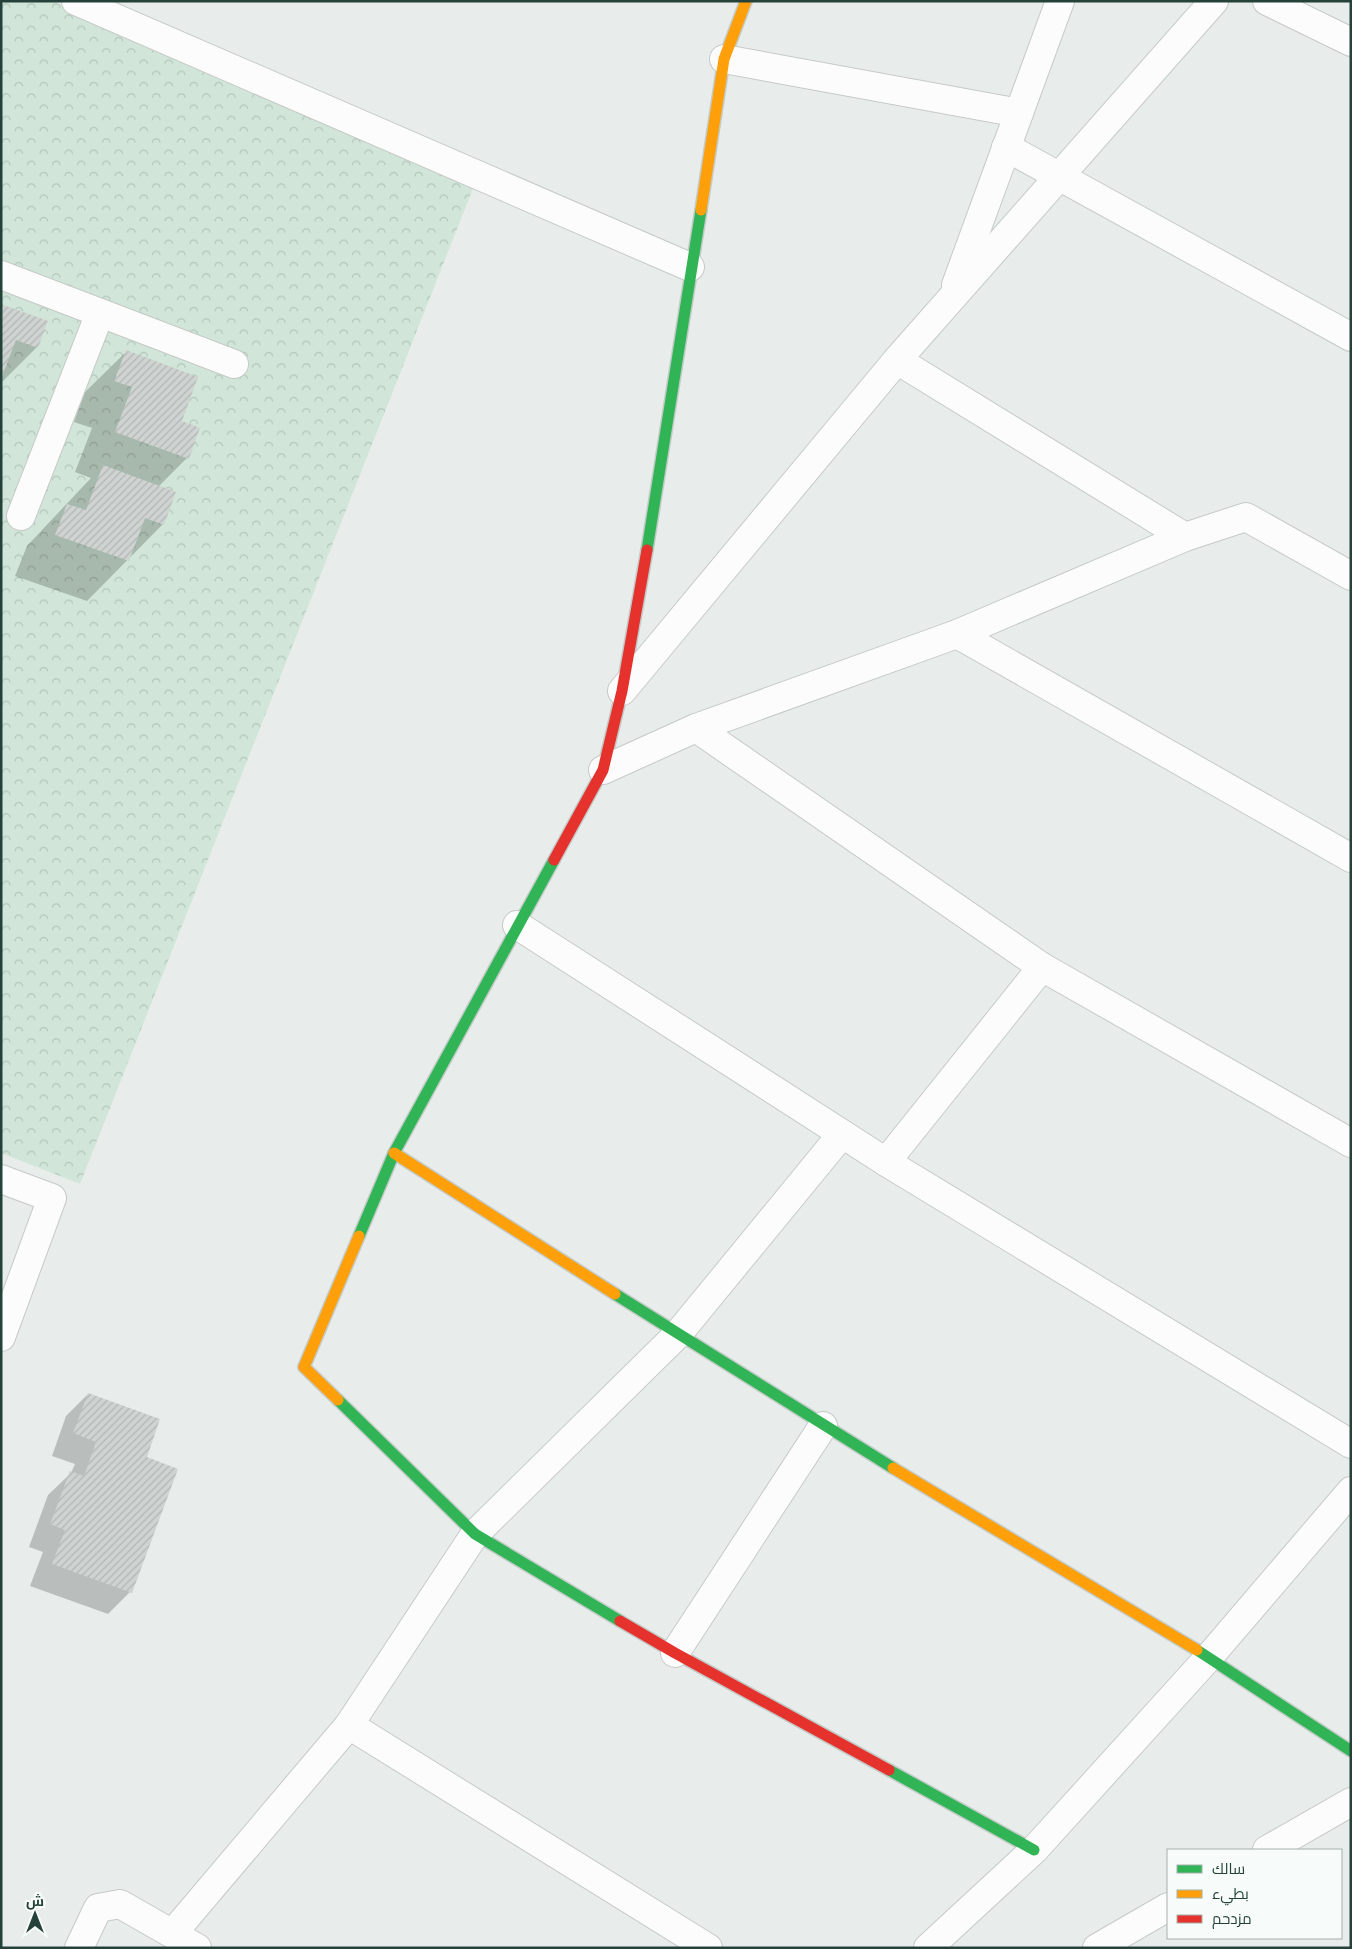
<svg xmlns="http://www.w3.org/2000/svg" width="1352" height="1949" font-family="Commissioner,Cairo,sans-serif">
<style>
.park{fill:url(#park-crowns)}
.shadow{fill:#0003}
.building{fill:url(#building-hatch)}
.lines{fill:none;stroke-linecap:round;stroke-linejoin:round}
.street-casing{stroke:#c5cac8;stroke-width:30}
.fast-casing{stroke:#c3cbc8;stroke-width:14}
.slow-casing{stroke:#c3cbc8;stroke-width:14}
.jam-casing{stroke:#c3cbc8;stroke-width:14}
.street{stroke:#fcfcfc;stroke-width:28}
.fast{stroke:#30b455;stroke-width:11}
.slow{stroke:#ff9f0a;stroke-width:11}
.jam{stroke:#e5322d;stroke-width:11}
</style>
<defs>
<pattern id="park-crowns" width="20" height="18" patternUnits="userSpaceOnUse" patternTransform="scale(1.25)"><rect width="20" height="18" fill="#d1e6d8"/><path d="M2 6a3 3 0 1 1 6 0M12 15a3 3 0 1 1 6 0" fill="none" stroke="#b3c6ba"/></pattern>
<pattern id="building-hatch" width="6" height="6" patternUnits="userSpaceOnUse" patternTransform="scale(1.25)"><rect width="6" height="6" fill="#cfd4d2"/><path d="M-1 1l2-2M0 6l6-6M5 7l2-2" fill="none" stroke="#b2b7b5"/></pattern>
</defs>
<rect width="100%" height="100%" fill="#e8edeb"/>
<polygon class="park" points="1,1 52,1 476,181 80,1184 1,1153"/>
<g class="shadow">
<polygon points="1,306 37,347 1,383"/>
<polygon points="126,352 180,422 187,458 158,487 163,524 87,601 15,576 27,546 91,478 75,472 92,428 74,422 85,392"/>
<polygon points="88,1394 145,1458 130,1592 108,1614 30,1586 43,1552 29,1547 48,1495 71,1473 75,1464 52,1456 66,1416"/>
</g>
<g class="building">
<polygon points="1,304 48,321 38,348 16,340 1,379"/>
<polygon points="126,350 198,377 182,421 200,428 189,459 115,432 132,387 114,381"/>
<polygon points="103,465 176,492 164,525 145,518 129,561 55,535 67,504 86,510"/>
<polygon points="88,1393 160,1419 147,1457 178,1469 132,1593 52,1564 65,1530 50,1524 70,1471 84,1476 96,1442 73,1433"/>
</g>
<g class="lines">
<g class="street-casing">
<g id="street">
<polyline points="76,1 690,267"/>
<polyline points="1267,1 1351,42"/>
<polyline points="724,59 1019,113"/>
<polyline points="1006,147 1351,337"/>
<polyline points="1,275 234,364"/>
<polyline points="956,285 1060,1"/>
<polyline points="897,360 1185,537"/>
<polyline points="21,516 100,313"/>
<polyline points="957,634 1351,858"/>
<polyline points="622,691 897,360 1214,1"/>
<polyline points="696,728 1042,967 1351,1143"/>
<polyline points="603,770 696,728 957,634 1185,537 1246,517 1351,576"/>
<polyline points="517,925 886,1162 1351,1444"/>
<polyline points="886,1162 1042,967"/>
<polyline points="1,1179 52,1198 1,1337"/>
<polyline points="675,1653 823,1426"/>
<polyline points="349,1725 708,1948"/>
<polyline points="1267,1850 1351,1802"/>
<polyline points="173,1933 349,1725 475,1534 678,1334 842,1134"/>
<polyline points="79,1948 98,1908 120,1904 197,1948"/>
<polyline points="928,1948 1034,1850 1209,1657 1351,1491"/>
<polyline points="1097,1948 1168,1907"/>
</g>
</g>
<g class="fast-casing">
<g id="fast">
<polyline points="647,550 701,210"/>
<polyline points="359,1236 394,1153 554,860"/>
<polyline points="615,1294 893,1468"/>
<polyline points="338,1400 475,1534 620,1621"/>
<polyline points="1197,1650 1351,1751"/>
<polyline points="889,1770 1034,1850"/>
</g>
</g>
<g class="slow-casing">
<g id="slow">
<polyline points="701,210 724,59 746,1"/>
<polyline points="394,1153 615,1294"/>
<polyline points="338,1400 304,1367 359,1236"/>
<polyline points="893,1468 1197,1650"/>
</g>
</g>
<g class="jam-casing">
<g id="jam">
<polyline points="554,860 603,770 622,691 647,550"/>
<polyline points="620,1621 675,1653 889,1770"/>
</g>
</g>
<use href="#street" class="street"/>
<use href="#fast" class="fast"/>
<use href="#slow" class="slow"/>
<use href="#jam" class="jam"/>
</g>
<rect width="1352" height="1949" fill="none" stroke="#24423a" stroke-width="5"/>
<rect x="1167" y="1849" width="175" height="90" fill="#f7fbf9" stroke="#a3b1ad"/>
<rect x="1177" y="1865" width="25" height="8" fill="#30b455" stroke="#a3b1ad"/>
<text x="1212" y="1874" font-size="15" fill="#24423a">سالك</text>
<rect x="1177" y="1890" width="25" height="8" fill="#ff9f0a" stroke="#a3b1ad"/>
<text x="1212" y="1899" font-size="15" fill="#24423a">بطيء</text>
<rect x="1177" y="1915" width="25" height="8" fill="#e5322d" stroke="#a3b1ad"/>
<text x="1212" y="1924" font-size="15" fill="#24423a">مزدحم</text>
<g transform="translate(35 1914)" stroke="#f7fbf9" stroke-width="4" paint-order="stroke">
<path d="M0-4L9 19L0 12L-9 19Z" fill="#24423a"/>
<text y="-8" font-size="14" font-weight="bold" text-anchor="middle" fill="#24423a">ش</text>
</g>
</svg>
